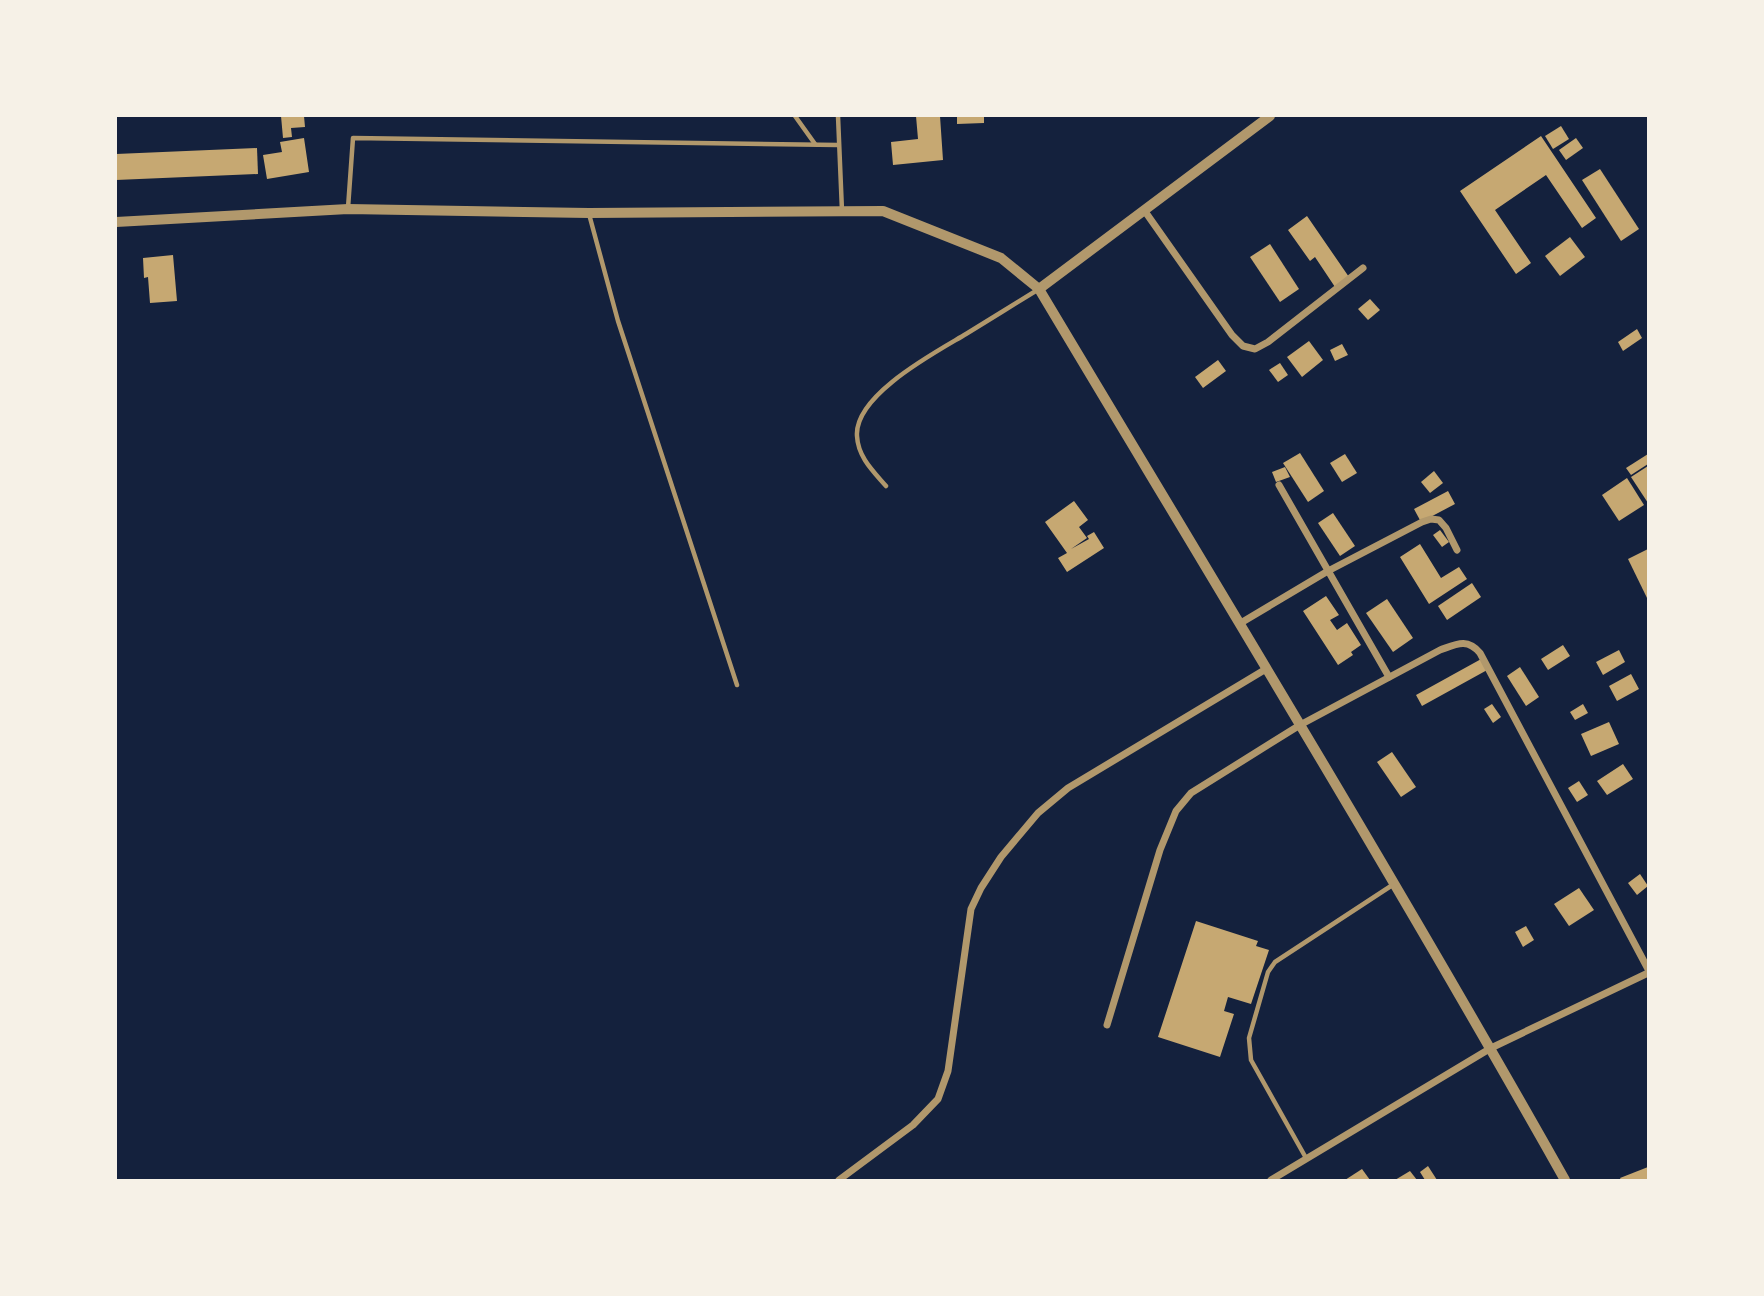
<svg xmlns="http://www.w3.org/2000/svg" width="1764" height="1296" font-family="Lato,sans-serif">
<style>
.building{fill:#c6a872}
.lines{fill:none;stroke-linecap:round;stroke-linejoin:round}
.service{stroke:#b1986c;stroke-width:4.5}
.minor{stroke:#b1986c;stroke-width:7}
.tertiary{stroke:#b1986c;stroke-width:10}
</style>
<rect width="100%" height="100%" fill="#14213d"/>
<g class="building">
<polygon points="281,116 304,116 305,127 291,128 292,137 283,138"/>
<polygon points="916,116 940,116 943,160 893,165 891,142 918,139"/>
<polygon points="957,116 984,116 984,123 957,124"/>
<polygon points="1561,126 1569,139 1553,149 1545,136"/>
<polygon points="1541,136 1596,218 1582,228 1546,175 1495,210 1531,263 1516,274 1460,191"/>
<polygon points="304,138 309,172 267,179 263,155 282,152 280,142"/>
<polygon points="1576,138 1583,148 1566,160 1559,150"/>
<polygon points="257,148 258,174 116,180 116,154"/>
<polygon points="1600,169 1639,229 1621,241 1582,180"/>
<polygon points="1307,216 1349,277 1335,287 1315,257 1310,261 1288,230"/>
<polygon points="1570,237 1585,257 1560,276 1545,256"/>
<polygon points="1270,244 1299,289 1280,302 1250,257"/>
<polygon points="173,255 177,301 150,303 148,277 144,278 143,258"/>
<polygon points="1370,299 1380,310 1368,320 1358,309"/>
<polygon points="1637,329 1642,338 1623,351 1618,342"/>
<polygon points="1309,341 1323,360 1302,377 1287,357"/>
<polygon points="1342,344 1348,355 1335,361 1330,350"/>
<polygon points="1218,360 1226,371 1203,388 1195,377"/>
<polygon points="1280,363 1288,375 1278,382 1269,370"/>
<polygon points="1300,453 1324,491 1308,502 1283,463"/>
<polygon points="1345,454 1357,473 1342,482 1330,463"/>
<polygon points="1648,454 1648,464 1631,475 1626,468"/>
<polygon points="1648,466 1648,503 1631,477"/>
<polygon points="1285,467 1290,477 1276,482 1272,472"/>
<polygon points="1434,471 1443,483 1430,493 1421,482"/>
<polygon points="1627,478 1644,505 1619,521 1602,495"/>
<polygon points="1448,491 1455,504 1421,522 1414,509"/>
<polygon points="1074,501 1088,520 1079,527 1087,538 1071,549 1089,539 1087,536 1094,532 1104,548 1067,572 1058,558 1067,553 1045,522"/>
<polygon points="1333,513 1355,546 1340,556 1318,523"/>
<polygon points="1440,530 1449,542 1442,547 1433,535"/>
<polygon points="1420,544 1441,578 1459,567 1467,579 1429,604 1400,557"/>
<polygon points="1648,549 1648,600 1628,559"/>
<polygon points="1472,583 1481,597 1447,620 1438,606"/>
<polygon points="1326,596 1339,615 1330,620 1337,630 1347,623 1361,645 1351,652 1353,655 1338,665 1303,611"/>
<polygon points="1387,599 1413,638 1393,652 1366,613"/>
<polygon points="1563,645 1570,656 1548,670 1541,659"/>
<polygon points="1619,650 1625,662 1603,675 1596,662"/>
<polygon points="1483,658 1489,669 1422,706 1416,695"/>
<polygon points="1520,667 1539,697 1526,706 1507,676"/>
<polygon points="1631,674 1639,689 1617,701 1609,686"/>
<polygon points="1492,704 1501,717 1493,723 1484,709"/>
<polygon points="1583,704 1588,713 1575,720 1570,712"/>
<polygon points="1609,722 1619,744 1591,756 1581,734"/>
<polygon points="1392,752 1416,787 1401,797 1377,762"/>
<polygon points="1623,764 1633,779 1607,795 1597,781"/>
<polygon points="1579,781 1588,795 1577,802 1568,788"/>
<polygon points="1640,874 1648,886 1637,895 1628,883"/>
<polygon points="1579,888 1594,910 1569,926 1554,904"/>
<polygon points="1196,921 1258,941 1256,946 1269,950 1251,1004 1228,997 1224,1011 1234,1014 1220,1057 1158,1037"/>
<polygon points="1526,926 1534,940 1523,947 1515,932"/>
<polygon points="1428,1166 1437,1180 1425,1180 1420,1172"/>
<polygon points="1648,1167 1648,1180 1621,1180 1620,1178"/>
<polygon points="1362,1169 1370,1180 1345,1180"/>
<polygon points="1410,1171 1417,1180 1395,1180"/>
</g>
<g class="lines">
<g class="service">
<polyline points="795,116 815,144"/>
<polyline points="838,116 842,211"/>
<polyline points="348,208 353,138 838,145"/>
<polyline points="589,214 618,321 737,685"/>
<path d="M886,486c-13,-15 -28,-29 -29,-50 -3,-41 79,-84 109,-102 24,-15 49,-30 73,-45"/>
<polyline points="1306,1158 1251,1060 1249,1038 1268,972 1275,962 1394,884"/>
</g>
<g class="minor">
<polyline points="1144,210 1232,335 1243,346 1255,349 1268,342 1363,268"/>
<polyline points="1279,485 1389,677"/>
<polyline points="1239,624 1328,571 1422,522 1431,519 1439,520 1446,528 1457,550"/>
<path d="M1107,1025l53,-175 16,-39 15,-18 109,-68 140,-75c17,-6 27,-12 40,3l168,316"/>
<polyline points="839,1180 913,1125 938,1099 948,1071 971,909 981,888 1001,857 1038,813 1068,788 1266,669"/>
<polyline points="1271,1180 1491,1048 1648,973"/>
</g>
<g class="tertiary">
<path d="M116,222l232,-13 241,4 294,-2 118,47 38,31c177,296 357,591 526,891"/>
<polyline points="1039,289 1270,116"/>
</g>
</g>
<rect width="1764" height="1296" fill="none" stroke="#f6f1e7" stroke-width="234"/>
</svg>
